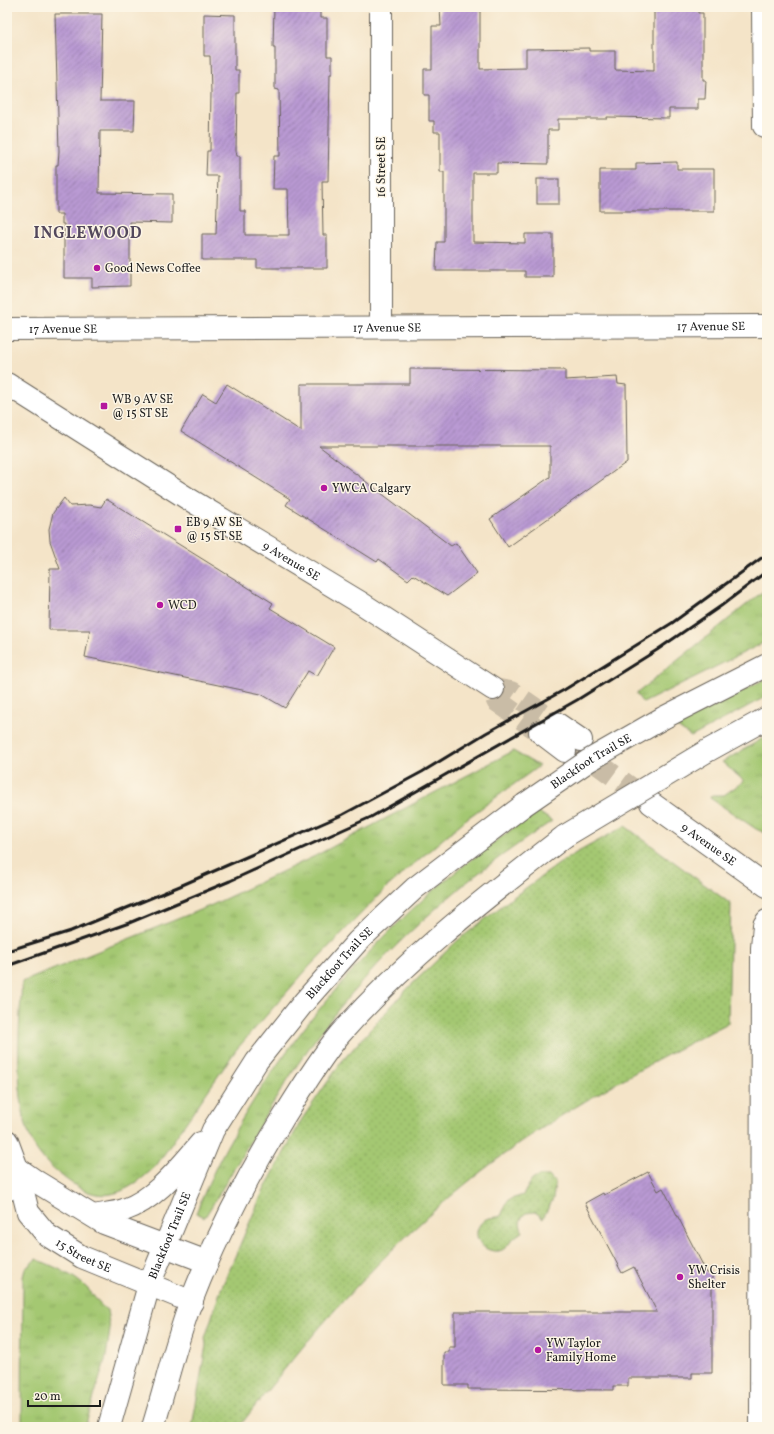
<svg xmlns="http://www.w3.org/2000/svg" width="774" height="1434" font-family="Vollkorn,serif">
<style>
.grass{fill:url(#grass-tufts);stroke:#607247}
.park{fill:url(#park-dots);stroke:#607247}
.building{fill:url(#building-hatch)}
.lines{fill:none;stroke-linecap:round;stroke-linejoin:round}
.secondary-tunnel{stroke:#c9bca6;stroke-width:22;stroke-dasharray:22 11;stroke-linecap:butt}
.minor-casing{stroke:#686258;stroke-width:24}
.tertiary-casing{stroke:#686258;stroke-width:24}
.secondary-casing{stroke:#686258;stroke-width:24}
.minor{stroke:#fff;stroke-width:22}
.tertiary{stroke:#fff;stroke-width:22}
.secondary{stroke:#fff;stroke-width:22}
.rail{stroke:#1c1c1c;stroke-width:3}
.secondary-bridge-casing{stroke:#686258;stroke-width:24;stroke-linecap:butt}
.secondary-bridge{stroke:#fff;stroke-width:22}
.poi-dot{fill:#b5179e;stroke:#fcf5e5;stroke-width:1.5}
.labels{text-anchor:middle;stroke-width:3;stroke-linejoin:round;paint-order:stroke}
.street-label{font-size:12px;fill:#1c1c1c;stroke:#fcf5e5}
.poi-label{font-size:12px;fill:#1c1c1c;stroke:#fcf5e5;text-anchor:start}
.district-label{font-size:16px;font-weight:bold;letter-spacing:1px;fill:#53485c;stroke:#fcf5e5}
</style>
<defs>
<pattern id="grass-tufts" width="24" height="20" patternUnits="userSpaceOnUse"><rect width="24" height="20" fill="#a4c872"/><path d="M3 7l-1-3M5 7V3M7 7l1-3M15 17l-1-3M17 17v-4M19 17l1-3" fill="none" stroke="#8dab62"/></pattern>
<pattern id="park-dots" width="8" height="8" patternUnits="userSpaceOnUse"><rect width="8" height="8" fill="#a4c872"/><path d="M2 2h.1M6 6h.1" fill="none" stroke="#8dab62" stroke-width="1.8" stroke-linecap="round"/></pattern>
<pattern id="building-hatch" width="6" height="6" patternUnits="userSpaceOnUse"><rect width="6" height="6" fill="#b99ad3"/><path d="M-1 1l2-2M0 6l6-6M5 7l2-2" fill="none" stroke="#967daa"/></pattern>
</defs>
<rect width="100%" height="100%" fill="#fcf5e5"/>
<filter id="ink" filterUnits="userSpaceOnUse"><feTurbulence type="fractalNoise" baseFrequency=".025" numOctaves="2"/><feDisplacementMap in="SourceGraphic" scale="8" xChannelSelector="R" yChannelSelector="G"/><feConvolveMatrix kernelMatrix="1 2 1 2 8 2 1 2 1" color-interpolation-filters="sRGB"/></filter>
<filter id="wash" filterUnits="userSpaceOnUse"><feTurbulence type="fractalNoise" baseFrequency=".012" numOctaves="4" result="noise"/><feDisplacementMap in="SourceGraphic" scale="16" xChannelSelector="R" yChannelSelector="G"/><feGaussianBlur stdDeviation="0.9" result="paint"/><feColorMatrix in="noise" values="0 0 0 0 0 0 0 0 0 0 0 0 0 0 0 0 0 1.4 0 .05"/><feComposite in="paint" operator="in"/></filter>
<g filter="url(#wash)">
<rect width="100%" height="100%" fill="#f4e4c8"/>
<g class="grass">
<polygon points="767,588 767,641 643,703 636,694"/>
<polygon points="767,678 767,696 691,737 676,726"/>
<polygon points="767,736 767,834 756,829 710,798 712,795 724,795 744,781 722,762"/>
<path d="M513,751l26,15 -74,54 -79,68 -77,79 -73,83 -80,116c-24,22 -47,40 -80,20 -17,-11 -33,-24 -43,-42 -20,-39 -14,-119 -11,-162l190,-77 103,-49z"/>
<path d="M537,811l15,10c-31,21 -62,42 -91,66 -46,38 -91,82 -128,129 -50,62 -86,134 -128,201l-9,-4c7,-17 14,-34 22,-50 45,-88 108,-169 178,-238 43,-43 92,-79 141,-114z"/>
<path d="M36,1259c19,8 37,15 52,30 7,8 10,15 19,21l3,20 -4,27 -21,70h-63l1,-150 2,-8z"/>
</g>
<g class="park">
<path d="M625,826l106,78 -3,119c-94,49 -189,99 -271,168 -83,69 -153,151 -218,236h-47l14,-82 -1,-7 16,-49 40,-93 41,-77 40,-58 63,-70 52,-50 55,-43 55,-40z"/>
<path d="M539,1176h10l6,7 -2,16 -10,19 -8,-6 -9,1c-7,5 -7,13 -3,19 -13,5 -14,17 -24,19 -20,2 -31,-21 -13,-32 4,-2 10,-1 15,-3l7,-16 15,-5 9,-15z"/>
</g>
<g id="blocks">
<g class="building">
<polygon points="274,7 320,7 320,18 327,18 327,56 332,56 332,74 330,74 328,181 322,181 323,235 327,235 327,268 257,268 257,260 202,260 202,234 216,234 218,176 206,176 207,151 210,151 211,93 210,56 204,56 204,14 235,15 235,70 239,70 239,93 237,93 236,151 237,156 240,156 240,211 245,211 245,235 289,235 288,189 273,189 274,156 280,156 279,90 275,89 275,47 273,47"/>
<polygon points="440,7 480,7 480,69 526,68 526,49 589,48 589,51 615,51 615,70 654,71 654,7 698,7 698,13 703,13 703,80 706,80 705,99 698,99 698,109 669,109 669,118 607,117 607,119 558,119 558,130 548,130 548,164 497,163 497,173 473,173 473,242 525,243 525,234 553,234 553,277 525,277 525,271 436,271 437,242 444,242 444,172 440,172 440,132 434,132 434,121 429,121 429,95 424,95 424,69 432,69 432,26 441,26"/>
<polygon points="55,14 102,14 100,101 135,101 134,131 100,131 99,193 172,194 172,223 130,222 130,286 92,287 92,278 64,278 64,224 62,224 62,214 56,214 56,165 58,165 59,151"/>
<polygon points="677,162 677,169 714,169 714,211 600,211 600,170 636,170 636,163"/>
<rect x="537" y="179" width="22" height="25"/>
<polygon points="410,369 565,370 565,380 617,377 618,384 626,385 627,462 508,547 490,519 550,477 550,446 319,446 451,546 456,543 477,573 447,596 413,575 408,580 379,559 377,562 286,505 290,499 181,431 203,394 216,402 227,384 301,431 301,384 410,384"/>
<polygon points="64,498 70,506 89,505 101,507 106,499 273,603 270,608 334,647 317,676 308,671 285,708 261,694 85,657 90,630 49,630 50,569 60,569 50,541 49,529 53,513"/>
<polygon points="648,1172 658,1191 663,1188 707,1273 712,1273 712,1373 692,1373 692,1378 628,1378 628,1386 614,1386 614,1390 468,1389 468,1385 444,1385 444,1352 449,1352 449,1347 455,1347 455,1312 657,1312 634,1267 622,1273 585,1203 603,1193 604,1195"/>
</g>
</g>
</g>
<g filter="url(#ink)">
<use href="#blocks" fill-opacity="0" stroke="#686258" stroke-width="1"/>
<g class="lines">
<g class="secondary-tunnel">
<polyline points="540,732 497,701 493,689 511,692 556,723"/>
<polyline points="565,751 587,756 651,803"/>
</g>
<g class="minor-casing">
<g id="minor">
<polyline points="763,7 764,126"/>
<polyline points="381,327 381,7"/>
<path id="s1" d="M7,329l760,-3"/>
<polyline points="7,1190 17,1168"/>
<polyline points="761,1427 762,948 764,925 767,921"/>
</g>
</g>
<g class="tertiary-casing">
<g id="tertiary">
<path id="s2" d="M7,1141l10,27 11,44 19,23 35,22 110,45"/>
<polyline points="17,1168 37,1182 104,1223 207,1262"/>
</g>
</g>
<g class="secondary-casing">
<g id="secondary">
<path id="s3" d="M7,384l180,114 174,105 132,86"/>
<polyline points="663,718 767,665"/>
<polyline points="556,723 581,740"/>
<polyline points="540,732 565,751"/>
<polyline points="707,751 767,718"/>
<path id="s4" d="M651,803l116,83"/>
<path d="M94,1216c10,-2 20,-3 30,-6 32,-11 56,-43 77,-67"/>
<path id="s5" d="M109,1427l40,-142 64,-155 44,-69 47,-59 54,-61 57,-53 109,-83"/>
<path d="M153,1427c13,-42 23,-86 39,-128 24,-62 55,-122 90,-179 16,-26 38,-62 58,-86 68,-77 144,-135 225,-198"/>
</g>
</g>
<use href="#minor" class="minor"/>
<use href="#tertiary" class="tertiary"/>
<use href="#secondary" class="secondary"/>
<g class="rail">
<polyline points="7,951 71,931 180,886 342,815 422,772 486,733 564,690 672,623 767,554"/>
<polyline points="7,966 129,923 230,881 371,817 577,700 657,650 721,606 767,571"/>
</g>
<g class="secondary-bridge-casing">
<g id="secondary-bridge">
<path id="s6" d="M524,805l64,-44 75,-43"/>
<polyline points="565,836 707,751"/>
</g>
</g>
<use href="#secondary-bridge" class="secondary-bridge"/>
</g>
</g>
<g class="poi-dot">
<circle cx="97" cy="268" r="4"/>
<rect x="100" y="402" width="8" height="8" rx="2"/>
<circle cx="324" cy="488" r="4"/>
<rect x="174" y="525" width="8" height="8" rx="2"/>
<circle cx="160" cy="605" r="4"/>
<circle cx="680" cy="1277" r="4"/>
<circle cx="538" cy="1350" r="4"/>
</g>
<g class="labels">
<g class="street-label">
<text transform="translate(381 167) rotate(-90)" y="4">16 Street SE</text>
<text dy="4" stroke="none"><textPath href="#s1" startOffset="380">17 Avenue SE</textPath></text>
<text dy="4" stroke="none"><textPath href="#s1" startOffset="704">17 Avenue SE</textPath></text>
<text dy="4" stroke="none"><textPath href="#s1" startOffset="56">17 Avenue SE</textPath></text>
<text dy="4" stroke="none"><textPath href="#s3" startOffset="335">9 Avenue SE</textPath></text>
<text dy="4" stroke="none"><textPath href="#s6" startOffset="80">Blackfoot Trail SE</textPath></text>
<text dy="4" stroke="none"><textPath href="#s4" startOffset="71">9 Avenue SE</textPath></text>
<text dy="4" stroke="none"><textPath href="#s5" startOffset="525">Blackfoot Trail SE</textPath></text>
<text dy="4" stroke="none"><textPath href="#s5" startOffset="201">Blackfoot Trail SE</textPath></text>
<text dy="4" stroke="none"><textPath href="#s2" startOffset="146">15 Street SE</textPath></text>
</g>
<g class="poi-label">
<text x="105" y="272">Good News Coffee</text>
<text x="112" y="403">WB 9 AV SE<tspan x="112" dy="14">@ 15 ST SE</tspan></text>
<text x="332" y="492">YWCA Calgary</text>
<text x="186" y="526">EB 9 AV SE<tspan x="186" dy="14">@ 15 ST SE</tspan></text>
<text x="168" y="609">WCD</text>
<text x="688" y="1274">YW Crisis<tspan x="688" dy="14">Shelter</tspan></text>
<text x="546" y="1347">YW Taylor<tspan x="546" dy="14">Family Home</tspan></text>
</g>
<g class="district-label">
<text x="88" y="238">INGLEWOOD</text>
</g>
</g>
<rect width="774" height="1434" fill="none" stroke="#fcf5e5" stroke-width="24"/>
<path d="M28 1400v6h72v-6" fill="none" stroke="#1c1c1c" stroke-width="2"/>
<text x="34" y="1400" font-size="12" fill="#1c1c1c" stroke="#fcf5e5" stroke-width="3" paint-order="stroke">20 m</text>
</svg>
